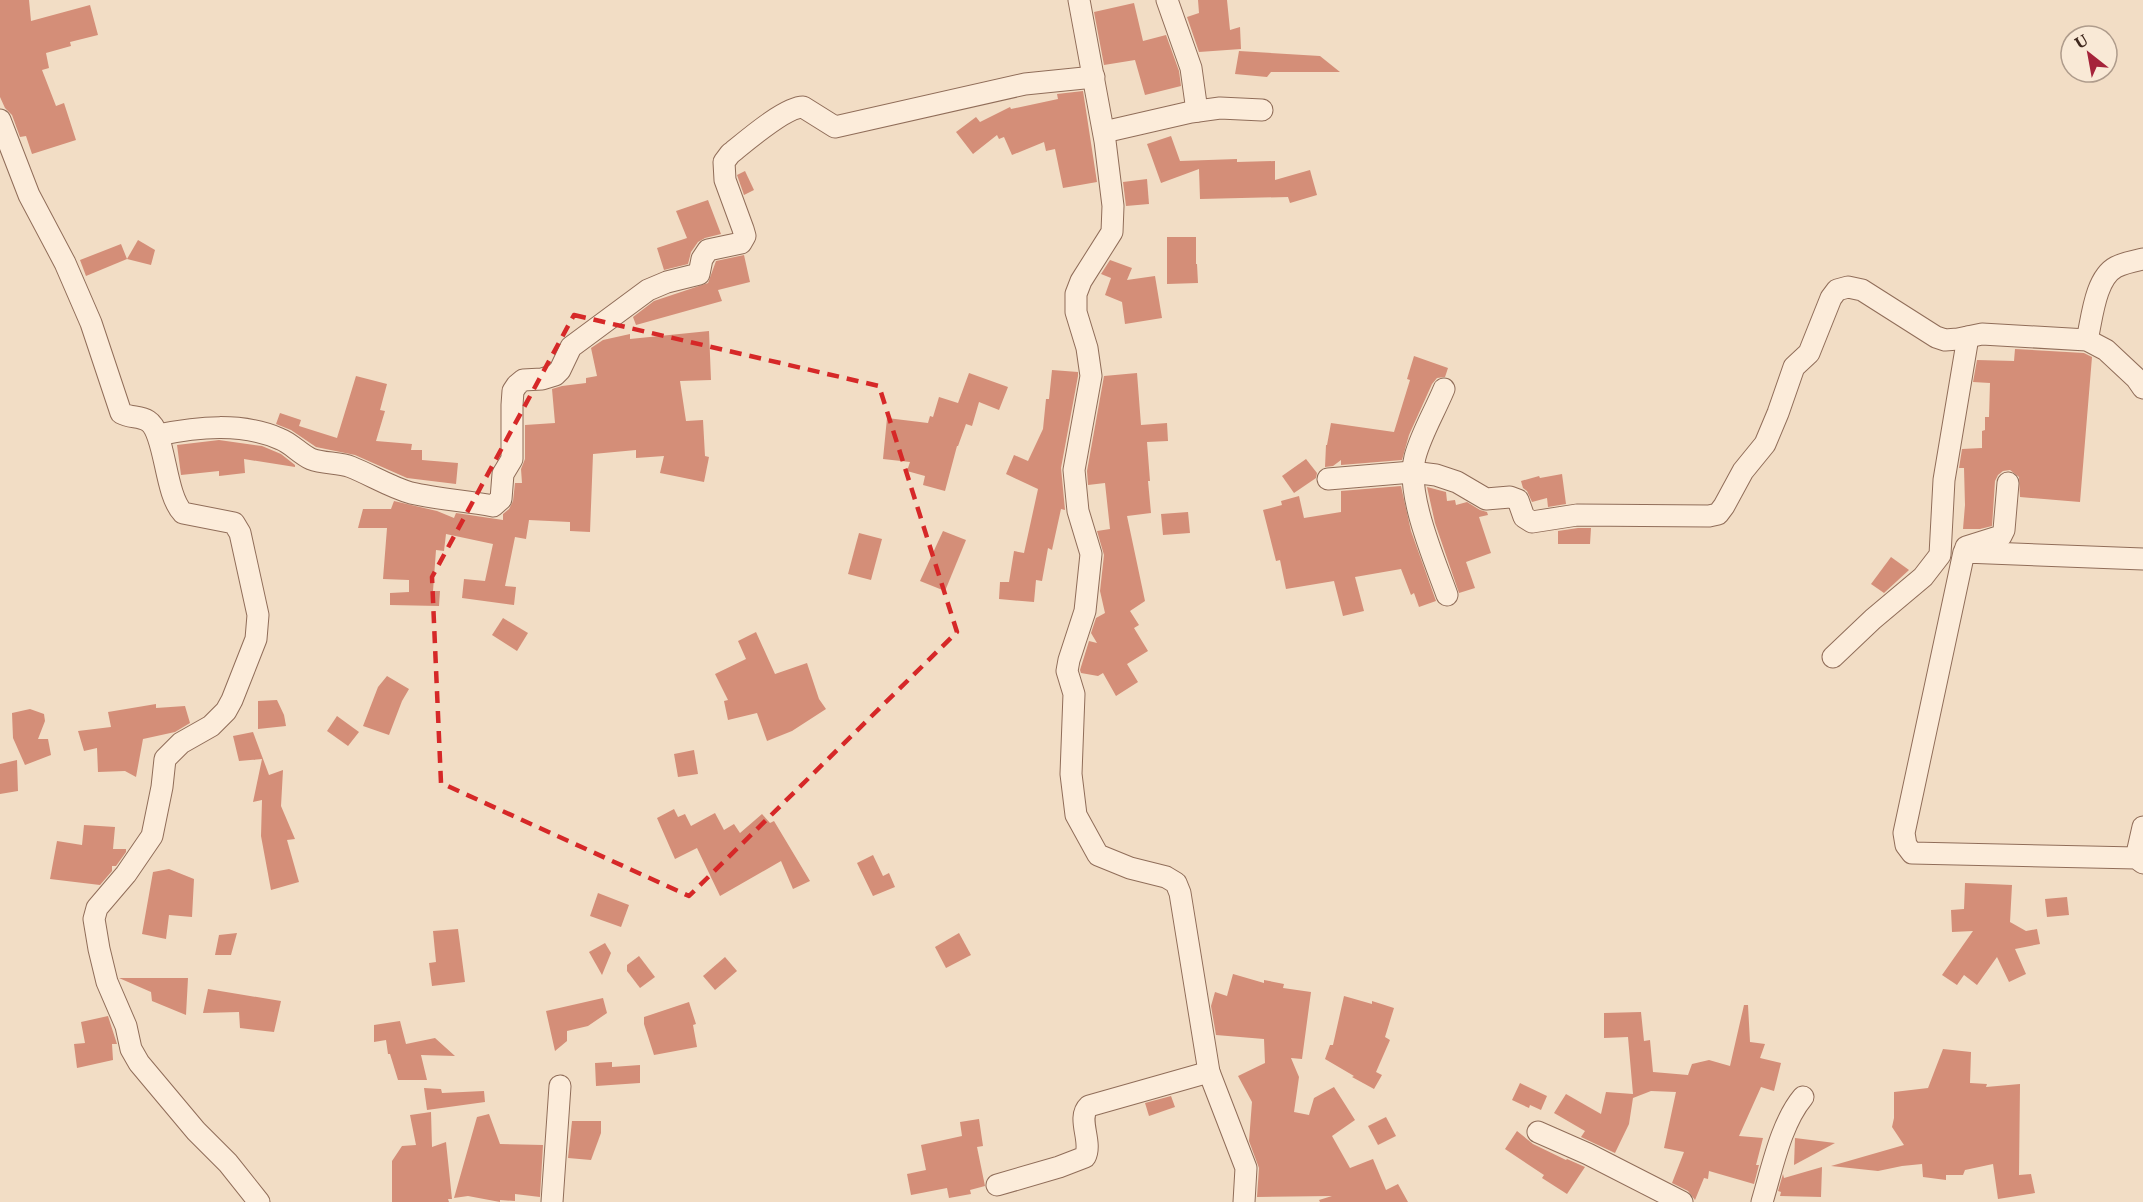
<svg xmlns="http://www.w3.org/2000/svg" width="2143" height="1202" font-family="'IBM Plex Serif',serif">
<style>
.building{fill:#d48e78}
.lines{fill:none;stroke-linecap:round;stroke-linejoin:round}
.minor-casing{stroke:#906d59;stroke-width:23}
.minor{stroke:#fcecda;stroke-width:21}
.marked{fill:none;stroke:#d62828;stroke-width:4.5;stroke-dasharray:12 8;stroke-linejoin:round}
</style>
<rect width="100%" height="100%" fill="#f2ddc5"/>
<g class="building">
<polygon points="0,0 29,0 31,21 90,5 98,35 70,42 71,46 46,53 49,68 42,70 56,106 64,103 76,140 32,154 26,136 20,137 12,115 5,108 0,97"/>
<polygon points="1198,0 1227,0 1230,30 1240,27 1241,49 1199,52 1187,17 1199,13"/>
<polygon points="1134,3 1143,41 1166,35 1179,71 1181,86 1145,95 1135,60 1104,65 1094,12"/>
<polygon points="1239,51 1320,56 1340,72 1271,72 1267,77 1235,74"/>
<polygon points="1083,91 1097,182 1063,188 1055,149 1046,151 1044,142 1012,155 1004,137 999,139 997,135 973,154 956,132 976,117 980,122 1010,107 1011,109 1058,99 1057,94"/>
<polygon points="1171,136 1180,161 1237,159 1237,162 1275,161 1275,180 1310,170 1317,195 1290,203 1288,197 1200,199 1199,169 1161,183 1147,144"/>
<polygon points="745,171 754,190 744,195 737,175"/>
<polygon points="1147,179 1149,204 1126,206 1123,182"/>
<polygon points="708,200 721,234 705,238 698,242 691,252 688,264 664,270 657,248 687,238 676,211"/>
<polygon points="1167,237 1196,237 1196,264 1197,264 1198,283 1167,284"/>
<polygon points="138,240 155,250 151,265 127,259"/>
<polygon points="121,244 127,259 86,276 80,260"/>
<polygon points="744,255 750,282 718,290 722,301 636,325 633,317 654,301 708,283 716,261"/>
<polygon points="1110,260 1132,268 1127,280 1155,276 1162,318 1125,324 1122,302 1105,295 1111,278 1101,274"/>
<polygon points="709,331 711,380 680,381 686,421 703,420 705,456 709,457 704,482 660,473 664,456 636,458 636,450 593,454 590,532 570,531 570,522 529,520 526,539 515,537 505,586 516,587 514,605 462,598 464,579 485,581 493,544 446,534 444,551 436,550 433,591 440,591 439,606 390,605 390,593 409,592 409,580 383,579 387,528 358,528 363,509 391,509 394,501 437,511 454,518 456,513 503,520 503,514 509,509 513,501 515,483 522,483 521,469 525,459 525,425 555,423 552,389 562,386 586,383 586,378 597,376 591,348 603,340 630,334 630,339"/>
<polygon points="2015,349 2084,353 2092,357 2080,502 2020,497 2019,477 2010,470 2003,471 1998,475 1995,481 1992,526 1980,529 1963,529 1965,505 1964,468 1959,468 1962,449 1982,448 1982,431 1985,430 1985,417 1989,417 1990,383 1973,382 1977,360 2014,361"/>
<polygon points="1414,356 1448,368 1445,377 1437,378 1432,384 1409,435 1402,460 1341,465 1341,460 1333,466 1325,467 1326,445 1327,445 1331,423 1394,432 1410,380 1407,379"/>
<polygon points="1052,370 1078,372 1078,376 1061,468 1065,510 1061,509 1052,550 1048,548 1042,581 1036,580 1034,602 999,599 1000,582 1009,582 1014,551 1024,553 1038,489 1006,474 1014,455 1028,461 1043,429 1046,399 1049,399"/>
<polygon points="969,373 1008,387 999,410 979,402 972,426 966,424 958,446 957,446 945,491 923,485 925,476 907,471 910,462 883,459 887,418 928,423 930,416 933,417 939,397 958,403"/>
<polygon points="1137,373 1141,425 1167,423 1168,441 1147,442 1150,481 1148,481 1151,513 1127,516 1145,601 1130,611 1139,625 1134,628 1148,651 1127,664 1138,682 1116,696 1103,673 1098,676 1081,673 1080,670 1089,641 1097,643 1091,633 1096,618 1105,613 1100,591 1104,555 1097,531 1110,529 1105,483 1088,485 1087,471 1104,376"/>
<polygon points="356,376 387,384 380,410 385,411 376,441 412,444 411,450 422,450 422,460 458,463 456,484 407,478 355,455 316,447 291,430 276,424 280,413 301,420 299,426 337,438"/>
<polygon points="219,440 262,446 281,454 295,465 295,467 244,459 245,473 219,476 219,471 181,475 177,445"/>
<polygon points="1306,459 1317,473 1316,478 1294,493 1282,476"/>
<polygon points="1562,474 1566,504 1548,507 1547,498 1532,502 1527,491 1523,488 1521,481 1539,476 1540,478"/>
<polygon points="1401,486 1411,531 1436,601 1419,607 1414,593 1411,595 1401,569 1355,577 1364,611 1343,616 1334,581 1286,589 1280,560 1276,561 1263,510 1282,505 1281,501 1299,496 1304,518 1341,512 1341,491"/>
<polygon points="1427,487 1446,492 1447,501 1455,500 1456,505 1467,502 1480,510 1487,512 1488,515 1479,517 1491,553 1466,562 1475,588 1459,593 1435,523"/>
<polygon points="1188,512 1190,533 1163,535 1161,514"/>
<polygon points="1578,528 1591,528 1590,544 1558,544 1558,531"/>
<polygon points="943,531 966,540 945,591 920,581"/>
<polygon points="859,533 882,539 871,580 848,574"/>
<polygon points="1891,557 1909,570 1884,593 1871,584"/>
<polygon points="503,618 528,633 517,651 492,635"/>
<polygon points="756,632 775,674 807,663 819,699 826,709 792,731 767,741 757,713 728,720 724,701 728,700 715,674 746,659 738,641"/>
<polygon points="387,676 409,689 402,701 389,735 363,726 378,687"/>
<polygon points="277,700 284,715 286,726 258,729 258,701"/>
<polygon points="156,704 156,708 185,706 190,723 175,732 143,739 136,777 125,771 98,772 97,748 84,751 78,731 111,727 108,712"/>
<polygon points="30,709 44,714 45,721 38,739 48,739 51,755 25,765 13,738 12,713"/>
<polygon points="337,716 359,732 348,746 327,731"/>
<polygon points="253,732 269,775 283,770 281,806 295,839 287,840 299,882 271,890 261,836 262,800 253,802 262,759 239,761 233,736"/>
<polygon points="694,750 698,774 678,777 674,754"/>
<polygon points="17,760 18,791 0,794 0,764"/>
<polygon points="674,809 678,817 685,814 691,826 715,813 724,830 734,824 740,833 762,814 770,823 774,821 810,881 793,889 781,861 720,896 697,848 675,859 657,818"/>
<polygon points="84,825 115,827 113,849 126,849 126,852 116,866 112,866 112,871 100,885 50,879 57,841 82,845"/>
<polygon points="873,855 883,876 889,873 895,887 873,896 857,863"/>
<polygon points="169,869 194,879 192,917 169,915 166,939 142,934 153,872"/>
<polygon points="1965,883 2012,885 2010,922 2026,931 2037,929 2040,944 2015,949 2026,974 2009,982 1997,957 1977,985 1964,975 1957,985 1942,975 1973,931 1952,932 1951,910 1964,909"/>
<polygon points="598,893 629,905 621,927 590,916"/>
<polygon points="2067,897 2069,915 2047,917 2045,899"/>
<polygon points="458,929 465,982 432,986 429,963 436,962 433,931"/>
<polygon points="237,933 231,955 215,955 219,935"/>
<polygon points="959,933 971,955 946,968 935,947"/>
<polygon points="605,943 611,953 602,975 589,952"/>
<polygon points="639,956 655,977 640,988 627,971 627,965"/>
<polygon points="725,957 737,971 715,990 703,976"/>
<polygon points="1233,974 1264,983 1264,980 1284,984 1283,988 1311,992 1302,1059 1291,1058 1299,1077 1294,1112 1309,1115 1314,1098 1334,1087 1355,1120 1332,1136 1350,1168 1373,1159 1386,1190 1398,1184 1408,1202 1320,1202 1319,1200 1332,1196 1257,1197 1259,1168 1249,1141 1252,1102 1238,1076 1265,1063 1264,1039 1216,1035 1211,1006 1215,992 1227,996"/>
<polygon points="119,978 188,978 186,1015 152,1001 151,992"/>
<polygon points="208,989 281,1001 274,1032 240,1028 239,1012 203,1013"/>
<polygon points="1344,996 1372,1004 1372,1001 1394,1008 1385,1037 1390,1040 1376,1072 1382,1075 1374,1089 1352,1077 1354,1076 1325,1059 1330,1045 1333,1045"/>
<polygon points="603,998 607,1013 588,1026 567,1031 567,1041 555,1051 546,1011"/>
<polygon points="689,1002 696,1024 693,1025 697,1047 654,1055 644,1024 644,1017"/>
<polygon points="1744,1005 1748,1005 1750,1042 1765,1044 1760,1058 1781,1063 1774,1091 1761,1087 1739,1136 1763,1138 1756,1165 1759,1165 1754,1184 1709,1171 1708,1179 1704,1178 1695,1200 1688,1191 1672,1183 1684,1152 1664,1148 1676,1092 1651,1091 1633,1098 1629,1124 1615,1153 1581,1137 1585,1131 1554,1113 1566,1094 1601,1114 1606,1092 1633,1094 1628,1037 1604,1038 1604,1013 1641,1012 1644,1041 1650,1040 1653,1072 1688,1075 1692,1064 1709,1060 1730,1066"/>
<polygon points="108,1016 117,1044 112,1044 113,1060 77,1068 74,1044 85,1043 81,1022"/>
<polygon points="400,1021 406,1044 435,1038 455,1056 421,1055 427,1080 398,1080 390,1054 388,1054 386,1040 374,1042 374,1025"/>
<polygon points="1943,1049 1971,1052 1970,1083 1987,1084 1986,1087 2020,1084 2019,1175 2031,1174 2035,1193 1998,1199 1993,1164 1965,1170 1963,1175 1946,1175 1946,1180 1923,1177 1922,1164 1902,1166 1878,1171 1831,1166 1904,1145 1892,1127 1894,1118 1894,1092 1928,1088"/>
<polygon points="612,1062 612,1067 640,1065 640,1083 596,1086 595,1063"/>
<polygon points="1520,1083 1547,1096 1541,1110 1530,1105 1529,1108 1512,1100"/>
<polygon points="424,1088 441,1089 442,1093 484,1091 485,1102 427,1110"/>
<polygon points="1171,1096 1175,1107 1149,1116 1145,1103"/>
<polygon points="431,1112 432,1147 446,1142 452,1199 448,1199 449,1202 392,1202 392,1161 402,1146 416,1145 410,1115"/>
<polygon points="489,1114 500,1144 543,1145 540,1197 515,1194 515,1201 500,1200 500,1202 468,1196 454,1198 477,1117"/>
<polygon points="1386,1117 1396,1136 1378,1145 1368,1126"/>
<polygon points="979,1119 983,1146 977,1147 985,1186 970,1190 971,1194 949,1198 947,1188 911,1195 907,1174 926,1170 921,1145 962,1136 960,1122"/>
<polygon points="572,1121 601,1121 601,1133 591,1160 568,1158"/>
<polygon points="1517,1131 1533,1144 1566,1160 1567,1159 1585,1167 1567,1194 1542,1178 1544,1175 1505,1149"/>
<polygon points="1795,1138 1835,1143 1794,1165"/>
<polygon points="1822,1167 1821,1197 1780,1196 1781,1192 1778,1191 1783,1174 1784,1178"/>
</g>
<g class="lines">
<g class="minor-casing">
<g id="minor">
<polyline points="1079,0 1105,141 1113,206 1112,232 1081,281 1076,294 1076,312 1087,348 1091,376 1074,470 1078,511 1091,554 1085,611 1069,660 1067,671 1074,694 1071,774 1076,815 1098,855 1130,868 1166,877 1176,883 1180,893 1209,1072 1246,1168 1244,1202"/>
<polyline points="1167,0 1191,68 1197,111"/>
<path d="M0,120l29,75 36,68 26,60 30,90c9,5 19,3 27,8 18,11 16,73 35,92l51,10 6,10 18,82 -2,24 -24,61 -6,11 -15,15 -30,17 -16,16 -3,28 -10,49 -26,38 -29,34 -3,11 5,30 8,33 19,44 5,23 8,14 57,68 32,32 31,39"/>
<polyline points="1104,132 1191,112 1220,108 1262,110"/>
<path d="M2087,340c5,-21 8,-62 29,-73 8,-4 18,-6 27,-8"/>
<path d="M1444,389c-9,22 -23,45 -29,68 -10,36 20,104 32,138"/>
<path d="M158,435c39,-8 84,-13 122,4 11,4 20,15 31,20 13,5 28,3 40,8 20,8 39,20 60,26 26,6 55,8 82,13l8,-7 2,-25 9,-15v-54l1,-14 4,-6 6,-5 19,-1 13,-4 5,-5 11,-23 77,-57 19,-8 32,-8 3,-15 6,-9 33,-7 4,-7 -2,-7 -18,-49 -1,-18 6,-8c15,-12 55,-47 73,-47l32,20 190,-43 69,-7"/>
<polyline points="1328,479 1412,472 1436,475 1457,482 1486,499 1510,497 1518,500 1524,517 1532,522 1577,515 1709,516 1718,514 1724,506 1743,471 1765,444 1778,413 1794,367 1809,353 1831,298 1837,290 1848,287 1862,290 1936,337 1945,340 1958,339 1982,334 2087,340 2106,350 2136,378 2143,388"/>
<polyline points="1966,547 2001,536 2004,530 2008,483"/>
<polyline points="2143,559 1964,552 1904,833 1906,845 1912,853 2136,858 2143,863"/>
<polyline points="1833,657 1873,619 1923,577 1940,555 1944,480 1968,337"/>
<polyline points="2136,858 2143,827"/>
<polyline points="1538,1132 1588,1154 1682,1202"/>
<path d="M997,1185l62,-18 26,-10c8,-15 -9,-39 4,-51l120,-34"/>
<polyline points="552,1202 560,1086"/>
<path d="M1762,1202c10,-33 19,-79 41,-105"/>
</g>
</g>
<use href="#minor" class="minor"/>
</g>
<path class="marked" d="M574,315l305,71 78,246 -268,264 -248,-113 -9,-206z"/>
<g transform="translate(2089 54) rotate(329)"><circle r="28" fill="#f9e9d6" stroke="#af9c8c" stroke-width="1.5"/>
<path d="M0-4.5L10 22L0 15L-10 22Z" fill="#a5233a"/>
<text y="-9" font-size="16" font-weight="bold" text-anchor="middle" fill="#3f281e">U</text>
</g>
</svg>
